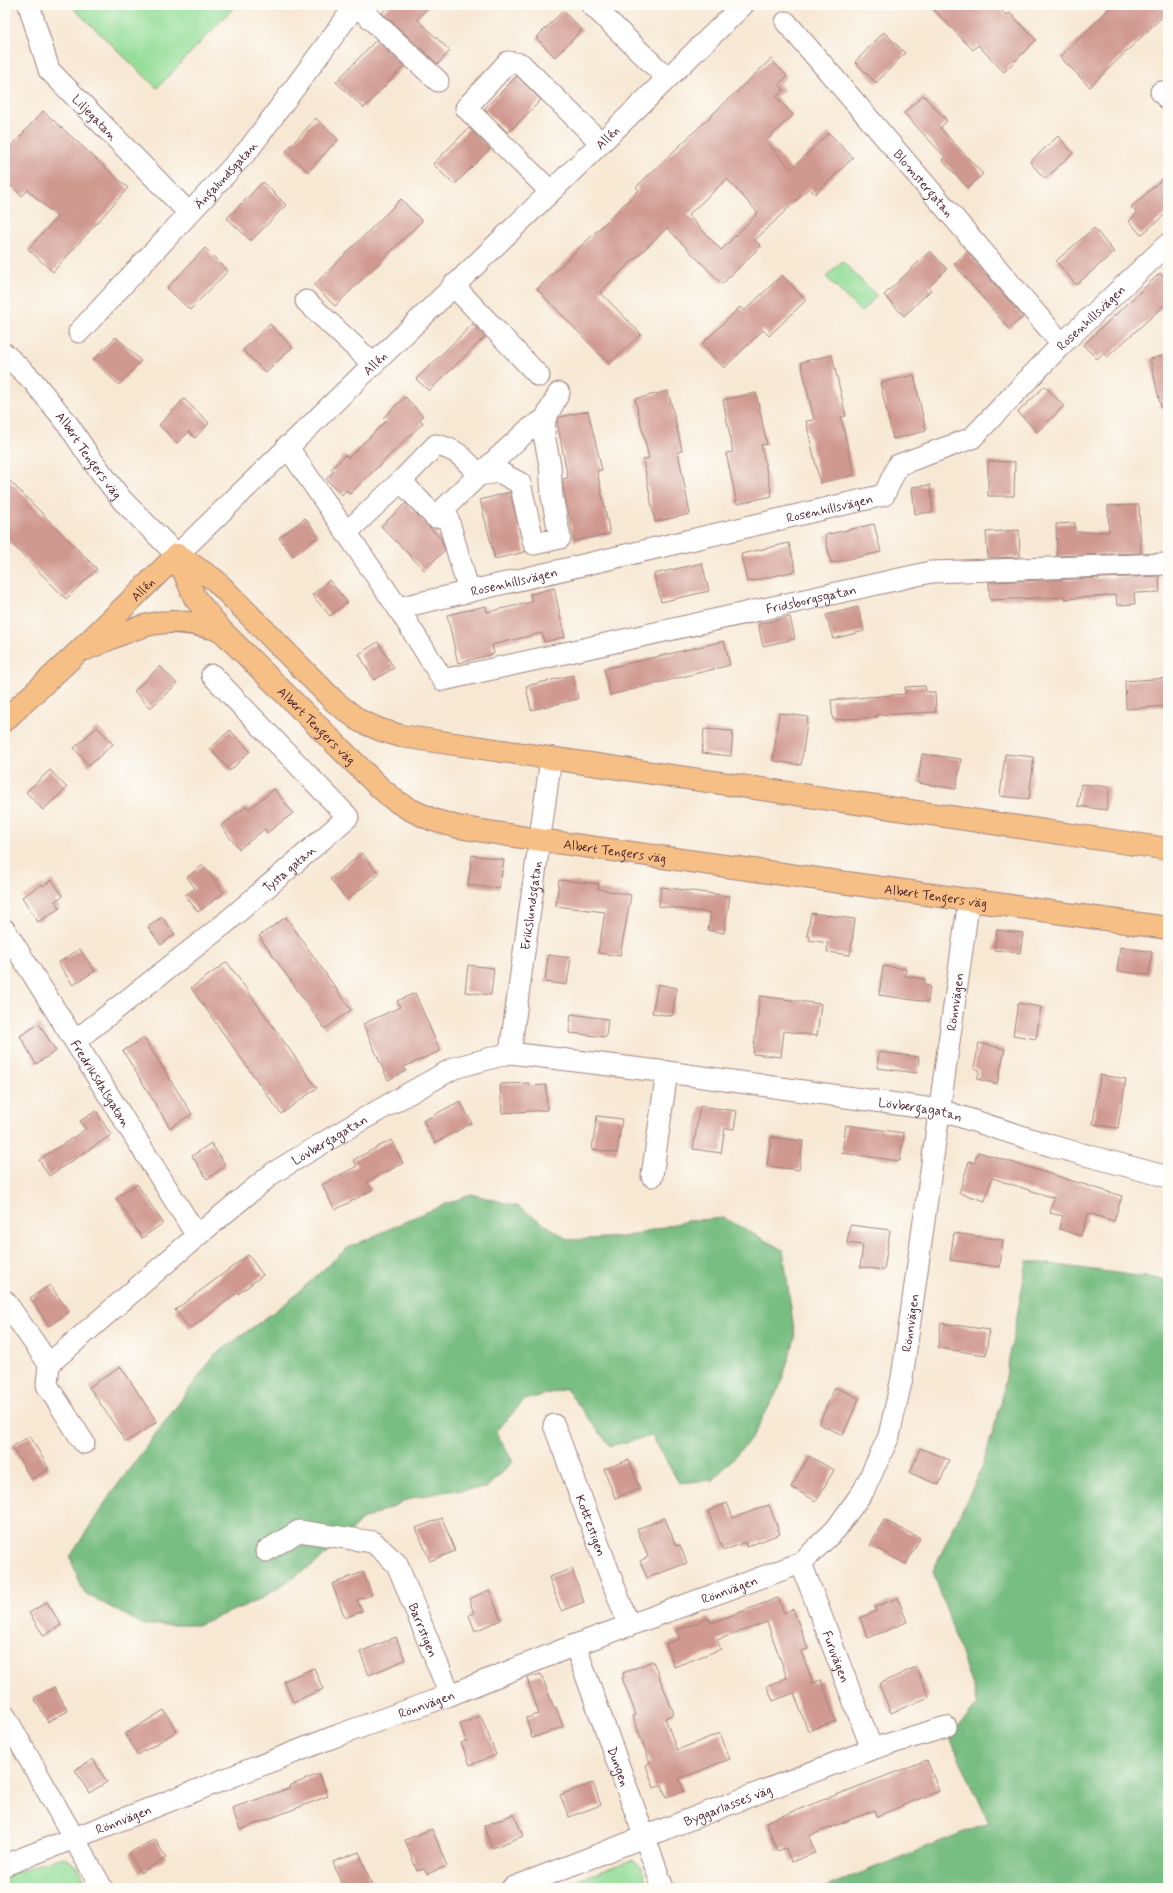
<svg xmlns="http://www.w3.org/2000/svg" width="1173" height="1893" font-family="Mynerve,sans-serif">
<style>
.green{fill:#95de99;stroke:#707e62}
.forest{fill:#78bd81;stroke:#616e56}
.building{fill:#d09990;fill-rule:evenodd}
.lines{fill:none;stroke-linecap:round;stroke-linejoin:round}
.minor-casing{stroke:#a08480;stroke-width:23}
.major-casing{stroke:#a08480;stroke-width:24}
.minor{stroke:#fff;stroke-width:21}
.major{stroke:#f5bf86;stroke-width:22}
.labels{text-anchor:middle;stroke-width:3;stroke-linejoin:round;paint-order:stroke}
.street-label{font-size:13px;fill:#4a1f2b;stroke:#fdfcf7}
</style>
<rect width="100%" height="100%" fill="#fdfcf7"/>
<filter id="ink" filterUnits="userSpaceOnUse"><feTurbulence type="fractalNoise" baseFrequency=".025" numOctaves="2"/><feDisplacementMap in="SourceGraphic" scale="8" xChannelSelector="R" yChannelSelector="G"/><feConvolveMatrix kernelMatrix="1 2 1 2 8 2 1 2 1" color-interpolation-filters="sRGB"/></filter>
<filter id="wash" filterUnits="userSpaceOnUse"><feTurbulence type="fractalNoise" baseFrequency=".012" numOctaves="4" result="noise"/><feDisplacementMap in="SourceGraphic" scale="16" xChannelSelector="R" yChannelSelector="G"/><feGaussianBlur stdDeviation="0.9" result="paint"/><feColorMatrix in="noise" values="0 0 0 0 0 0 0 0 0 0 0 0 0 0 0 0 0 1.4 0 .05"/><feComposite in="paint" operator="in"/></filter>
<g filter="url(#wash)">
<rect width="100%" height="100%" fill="#f7e8d4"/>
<g class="green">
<polygon points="70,5 236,5 157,88"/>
<polygon points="842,261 877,296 861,312 826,277"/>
<polygon points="65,1857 77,1867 90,1888 5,1888 5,1877 40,1863"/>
<polygon points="632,1860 641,1867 649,1888 556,1888"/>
</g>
<g class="forest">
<polygon points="471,1194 517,1206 569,1240 624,1237 687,1221 724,1218 783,1250 795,1338 780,1386 752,1438 713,1480 679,1483 652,1436 610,1446 566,1389 524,1400 496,1432 513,1462 486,1488 449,1491 412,1498 362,1520 320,1560 259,1600 197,1625 144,1625 84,1593 70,1557 110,1495 215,1355 290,1300 346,1249 417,1216"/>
<polygon points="1027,1261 1168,1280 1168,1888 823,1888 989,1822 949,1736 978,1704 933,1571 982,1468 1001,1404"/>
</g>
<g id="blocks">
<g class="building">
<polygon points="390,5 430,5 417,19 450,51 438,64 382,13"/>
<polygon points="929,5 996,5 1006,15 1010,13 1036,40 1004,72 978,45 973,50"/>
<polygon points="1113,5 1168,5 1168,11 1090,87 1060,57"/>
<polygon points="563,11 582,30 555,57 536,38"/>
<polygon points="884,32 905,53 876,83 855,62"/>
<polygon points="376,40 404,66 364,108 336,82"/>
<path d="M771,59l16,17 -8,8 5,6 -8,7 17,18 -27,26 25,28 38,-36 24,25 -38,36 -6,-6 -54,52 6,6 -39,38 -55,-56 -67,64 41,42 -32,30 -72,-75 102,-99 -3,-3zM727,179l31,34 -37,37 -33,-35z"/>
<polygon points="517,76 541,100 508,133 484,109"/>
<polygon points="923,95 947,121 940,128 983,174 968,188 942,160 945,157 904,113"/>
<polygon points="43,111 128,188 53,272 28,249 57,217 28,190 22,196 5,180 5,153"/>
<polygon points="316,118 338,139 308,172 286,151"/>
<polygon points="469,128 490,149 454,185 433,164"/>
<polygon points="1058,136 1073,153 1045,179 1030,162"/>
<polygon points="1168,174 1168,212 1141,235 1129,221 1137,213 1131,207"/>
<polygon points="263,182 286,205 251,241 227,218"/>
<polygon points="401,199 422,221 335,306 314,285"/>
<polygon points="1094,228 1114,252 1076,285 1056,261"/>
<polygon points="205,248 228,271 190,310 167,288"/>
<polygon points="930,251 947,269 929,287 931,290 904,316 884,295"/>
<polygon points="967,252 1023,317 1009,329 954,264"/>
<polygon points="1160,273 1168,282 1168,302 1107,357 1103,353 1097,359 1083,345"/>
<polygon points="782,275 806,300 769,336 763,330 724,368 702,344 740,307 744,311"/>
<polygon points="270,324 292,347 266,373 243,350"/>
<polygon points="473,324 485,337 429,391 416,379"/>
<polygon points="116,337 141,361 119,385 93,360"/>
<polygon points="1168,354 1168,407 1161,408 1150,359"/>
<polygon points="832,355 846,416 841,417 854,475 820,483 806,421 814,420 801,362"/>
<polygon points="914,375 926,431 893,439 880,383"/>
<polygon points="1045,386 1064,406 1037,432 1018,412"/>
<polygon points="668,391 682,450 678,452 690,514 655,522 643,460 649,458 635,399"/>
<polygon points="756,393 767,444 761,445 772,496 737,504 726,453 733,452 723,400"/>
<polygon points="405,397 423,416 420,419 423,423 350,494 346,490 342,495 326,479 334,471 331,469 345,455 348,458 386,421 383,418"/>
<polygon points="184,399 209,423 195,438 189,432 177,443 159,425"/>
<polygon points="588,411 602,470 597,471 610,534 574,541 563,486 563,479 568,478 557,422 560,417"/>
<polygon points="988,461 1015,462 1014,496 988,496"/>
<polygon points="5,476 97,569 66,599 5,537"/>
<polygon points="930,485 933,512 915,514 912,487"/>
<polygon points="510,492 525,552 495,559 480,500"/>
<polygon points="406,503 441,539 445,550 424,570 381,526"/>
<polygon points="1139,505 1141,553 1057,556 1056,524 1075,523 1075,532 1109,532 1108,506"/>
<polygon points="305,518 319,536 293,556 279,538"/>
<polygon points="874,524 881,552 831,563 825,535"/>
<polygon points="1019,530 1020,557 988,558 986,532"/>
<polygon points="789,543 796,571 747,582 741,554"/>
<polygon points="702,563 709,591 661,602 654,574"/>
<polygon points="1159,576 1160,592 1134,593 1135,604 1117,605 1116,595 1065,599 1065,597 990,600 989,582"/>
<polygon points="329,580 347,602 330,616 312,595"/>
<polygon points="554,588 565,637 544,642 542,633 492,645 494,654 458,663 447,615 486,606 487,612 532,602 530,594"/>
<polygon points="858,607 864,631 833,639 826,615"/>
<polygon points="790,617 795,639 763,646 758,624"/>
<polygon points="724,641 730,665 610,695 604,669"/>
<polygon points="378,642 394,668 374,680 359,654"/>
<polygon points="160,666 177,684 150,708 134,691"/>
<polygon points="573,675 578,699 531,710 526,686"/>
<polygon points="1168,678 1168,706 1126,709 1125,681"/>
<polygon points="925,686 926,692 935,692 936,712 877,715 877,717 833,720 831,700 905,694 905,687"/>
<polygon points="779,713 808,717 801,765 773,761"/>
<polygon points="97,727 113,744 89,766 74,748"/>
<polygon points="704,729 733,731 731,756 702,753"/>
<polygon points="230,730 250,751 230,771 210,749"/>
<polygon points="922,754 961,759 956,789 918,783"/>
<polygon points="1005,754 1034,757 1029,799 1000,796"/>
<polygon points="50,770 67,788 43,810 26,792"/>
<polygon points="1081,784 1110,787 1106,810 1078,806"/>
<polygon points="274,789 293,813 267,833 265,829 239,849 221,826 247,806 249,809"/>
<polygon points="362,853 379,874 347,900 330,879"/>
<polygon points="472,855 504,860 499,889 468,885"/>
<polygon points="203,865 224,893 198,912 185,895 195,888 187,877"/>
<polygon points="52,880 63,896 55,901 60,908 38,922 22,897 42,884 43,886"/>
<polygon points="559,880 599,884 598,889 631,895 620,956 598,953 605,912 556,906"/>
<polygon points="661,887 730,896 724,933 708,930 711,913 659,906"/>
<polygon points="811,913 855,919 850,955 827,952 828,943 809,940 810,936 807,936"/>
<polygon points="162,917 175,934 161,945 148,927"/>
<polygon points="286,917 351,1010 325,1029 259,936"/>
<polygon points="997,930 1023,933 1020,953 994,950"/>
<polygon points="1120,947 1152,952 1149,975 1117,971"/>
<polygon points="80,949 95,971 73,985 58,963"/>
<polygon points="548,955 571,958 567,985 545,982"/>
<polygon points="227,962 317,1088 281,1114 191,988"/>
<polygon points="468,965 494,968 491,995 465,992"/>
<polygon points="883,966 906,969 905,976 925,979 925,985 930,986 928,1002 879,995"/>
<polygon points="658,984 677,988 672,1016 652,1013"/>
<polygon points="415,993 440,1051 404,1067 406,1071 388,1080 363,1024 400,1007 397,1001"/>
<polygon points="760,996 821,1004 817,1036 784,1031 781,1057 753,1054"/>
<polygon points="1018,1003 1041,1007 1036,1039 1013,1035"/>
<polygon points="571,1014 608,1019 606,1037 569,1033"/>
<polygon points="39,1024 56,1051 36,1064 20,1036"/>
<polygon points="144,1038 192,1114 170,1128 123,1051"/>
<polygon points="979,1043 1005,1049 997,1084 977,1079 980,1070 974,1068"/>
<polygon points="879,1052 919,1057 917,1073 877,1068"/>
<polygon points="1100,1075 1126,1079 1118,1128 1093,1124"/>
<polygon points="529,1083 529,1086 546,1085 547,1110 502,1113 500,1084"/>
<polygon points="460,1101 472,1123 435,1143 423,1121"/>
<polygon points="700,1106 737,1111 734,1129 725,1128 721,1153 693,1149"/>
<polygon points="96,1111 111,1135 49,1176 39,1160 86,1129 80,1121"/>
<polygon points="597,1116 622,1119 617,1153 592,1149"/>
<polygon points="846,1125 904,1133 900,1161 842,1153"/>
<polygon points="771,1137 803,1141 799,1170 767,1166"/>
<polygon points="391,1140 403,1163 367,1182 372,1190 335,1210 322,1185 357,1166 353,1160"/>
<polygon points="211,1143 226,1166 207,1179 192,1156"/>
<polygon points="978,1152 1122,1196 1114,1221 1088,1213 1081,1236 1059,1229 1063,1216 1050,1213 1054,1198 992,1178 985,1201 959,1193 969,1161 974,1163"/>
<polygon points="137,1184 163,1223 142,1238 116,1198"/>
<polygon points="850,1225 890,1230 884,1270 860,1267 863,1245 847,1243"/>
<polygon points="954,1233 1003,1240 1000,1267 950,1260"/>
<polygon points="248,1255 263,1275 238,1294 237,1293 190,1329 175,1310"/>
<polygon points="50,1285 69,1312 49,1326 30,1298"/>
<polygon points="941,1323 989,1330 986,1355 938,1348"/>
<polygon points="121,1367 157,1422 126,1442 89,1387"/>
<polygon points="835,1387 859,1398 843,1435 819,1424"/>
<polygon points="30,1436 49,1469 31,1479 12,1447"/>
<polygon points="920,1448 949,1460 939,1485 910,1473"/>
<polygon points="809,1456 834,1470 816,1501 791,1487"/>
<polygon points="629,1460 640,1489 615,1498 604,1469"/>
<polygon points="727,1503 733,1518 769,1505 780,1534 746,1547 745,1542 723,1551 708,1511"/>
<polygon points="442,1518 455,1551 430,1561 416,1528"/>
<polygon points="665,1518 676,1546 680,1545 687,1563 647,1578 640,1561 648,1557 637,1529"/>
<polygon points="884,1520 920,1538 906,1564 870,1545"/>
<polygon points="572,1569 584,1602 561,1611 549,1577"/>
<polygon points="363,1572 372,1595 357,1600 362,1611 345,1618 332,1584"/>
<polygon points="489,1590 501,1620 475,1631 469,1615 474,1613 469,1599"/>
<polygon points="778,1598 784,1613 793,1609 808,1649 801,1651 813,1683 821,1680 836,1721 808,1731 794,1693 773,1701 767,1686 787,1678 767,1622 717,1640 721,1649 674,1667 666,1644 680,1639 676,1631 709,1618 711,1623"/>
<polygon points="898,1598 907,1622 868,1638 860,1618 877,1611 875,1607"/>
<polygon points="47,1602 61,1625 44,1636 29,1613"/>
<polygon points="396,1637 405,1660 369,1675 360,1652"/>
<polygon points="653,1661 674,1714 665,1718 677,1750 720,1733 730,1759 679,1779 684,1791 666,1797 662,1785 654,1788 646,1765 650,1763 633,1716 636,1715 622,1678 624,1677 623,1673"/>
<polygon points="916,1667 929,1697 891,1713 879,1684"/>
<polygon points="314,1668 323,1689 293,1702 284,1681"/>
<polygon points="541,1674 554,1708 556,1707 563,1727 532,1738 526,1718 539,1714 527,1678"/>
<polygon points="54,1687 68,1711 48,1722 34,1698"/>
<polygon points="164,1710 177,1731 138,1755 125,1734"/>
<polygon points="481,1716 496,1755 470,1765 461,1743 466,1741 460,1724"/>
<polygon points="93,1759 107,1782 89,1793 75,1770"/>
<polygon points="927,1760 939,1791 877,1816 875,1810 809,1836 815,1853 791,1862 786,1848 777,1851 766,1822"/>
<polygon points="319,1774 328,1796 240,1830 232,1808 290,1788 289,1786"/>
<polygon points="593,1783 601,1805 569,1817 560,1795"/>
<polygon points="514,1814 523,1836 492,1848 484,1826"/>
<polygon points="432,1829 447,1866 427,1874 424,1869 417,1871 405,1840"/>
<polygon points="155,1839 166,1858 140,1873 129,1853"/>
<polygon points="359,1852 373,1888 343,1888 333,1862"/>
</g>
</g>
</g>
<g filter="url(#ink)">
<use href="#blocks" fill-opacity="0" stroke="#a08480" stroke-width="1"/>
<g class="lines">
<g class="minor-casing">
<g id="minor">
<path id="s1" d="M29,5l20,65 140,143"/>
<polyline points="356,5 438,81"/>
<polyline points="592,5 667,78"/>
<path id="s2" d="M786,22l276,322"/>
<polyline points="1161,92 1168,99"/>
<polyline points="550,191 466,108 508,62 521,64 600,142"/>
<polyline points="453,285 539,376"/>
<polyline points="306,301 372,363"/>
<path id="s3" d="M79,332l170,-183 107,-144"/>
<path id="s4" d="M5,354l28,27 34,42 24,36 31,41 55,55 566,-550"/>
<path d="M545,419l-17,11 -49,45c-14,-15 -21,-26 -43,-30l-35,36 34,36 44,-42 20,-3 21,11 14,61 26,-6 -8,-41 -2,-32 -6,-30 1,-16 14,-26"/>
<path id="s5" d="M287,446l111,162 45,72 488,-108 237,-8"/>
<polyline points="445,508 469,592"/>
<polyline points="346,533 401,481"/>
<path id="s6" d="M398,608l486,-113 14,-30 74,-27 90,-94 106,-100"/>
<path id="s7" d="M5,930l192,306"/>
<path id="s8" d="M75,1041l148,-116 125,-108 -136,-142"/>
<path id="s9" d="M510,1053l41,-295"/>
<polyline points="652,1176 667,1072"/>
<polyline points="5,1301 49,1364"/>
<path id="s10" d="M49,1364l148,-128 76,-63 85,-51 96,-54 56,-15 157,19 273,38 112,36 116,31"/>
<polyline points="49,1364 47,1385 84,1443"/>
<path id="s11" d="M554,1425l75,201"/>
<path id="s12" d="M266,1551l33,-20 74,11 24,22 53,131"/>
<path id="s13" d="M801,1563l71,186"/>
<path id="s14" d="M575,1645l88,243"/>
<polyline points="5,1716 102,1888"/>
<path id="s15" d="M5,1865l331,-129 114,-41 125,-50 226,-82 35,-34 28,-39 25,-54 13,-58 67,-479"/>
<path id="s16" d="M512,1888l360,-139 74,-22"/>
</g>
</g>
<g class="major-casing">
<g id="major">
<path id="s17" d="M177,555l18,43 26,32 155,154 17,15 16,10 24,11 25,7 82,13 628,88"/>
<polyline points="177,555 215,580 335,702 360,721 381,730 401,736 1168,849"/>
<path d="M86,649c24,-10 57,-27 83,-27 18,-1 35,4 52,8"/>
<path id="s18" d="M5,720l73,-68 99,-97"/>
</g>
</g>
<use href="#minor" class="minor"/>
<use href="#major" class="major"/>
</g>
</g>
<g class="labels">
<g class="street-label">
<text dy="5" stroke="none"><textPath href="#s1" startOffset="134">Liljegatan</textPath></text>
<text dy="5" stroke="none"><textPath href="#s4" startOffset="865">Allén</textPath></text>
<text dy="5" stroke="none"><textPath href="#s3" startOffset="215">Ängalundsgatan</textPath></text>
<text dy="5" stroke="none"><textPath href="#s2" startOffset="212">Blomstergatan</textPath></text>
<text dy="5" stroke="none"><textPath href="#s6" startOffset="780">Rosenhillsvägen</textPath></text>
<text dy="5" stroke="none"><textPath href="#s4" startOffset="541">Allén</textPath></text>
<text dy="5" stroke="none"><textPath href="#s4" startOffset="132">Albert Tengers väg</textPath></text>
<text dy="5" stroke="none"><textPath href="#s6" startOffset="443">Rosenhillsvägen</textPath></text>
<text dy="5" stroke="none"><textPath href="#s6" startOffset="119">Rosenhillsvägen</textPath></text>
<text dy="5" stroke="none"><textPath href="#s18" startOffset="190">Allén</textPath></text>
<text dy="5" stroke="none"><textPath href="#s5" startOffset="658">Fridsborgsgatan</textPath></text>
<text dy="5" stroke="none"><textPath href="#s17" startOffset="223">Albert Tengers väg</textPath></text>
<text dy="5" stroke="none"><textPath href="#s17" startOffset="559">Albert Tengers väg</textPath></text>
<text dy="5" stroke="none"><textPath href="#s8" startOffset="275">Tysta gatan</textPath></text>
<text dy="5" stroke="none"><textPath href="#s17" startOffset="883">Albert Tengers väg</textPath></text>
<text dy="5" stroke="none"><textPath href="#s9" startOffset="149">Erikslundsgatan</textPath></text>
<text dy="5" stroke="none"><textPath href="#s15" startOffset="1447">Rönnvägen</textPath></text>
<text dy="5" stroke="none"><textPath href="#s7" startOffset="181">Fredriksdalsgatan</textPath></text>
<text dy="5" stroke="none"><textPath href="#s10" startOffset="976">Lövbergagatan</textPath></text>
<text dy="5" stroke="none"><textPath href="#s10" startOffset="360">Lövbergagatan</textPath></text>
<text dy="5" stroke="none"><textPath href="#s15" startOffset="1123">Rönnvägen</textPath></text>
<text dy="5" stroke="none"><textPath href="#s11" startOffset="107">Kottestigen</textPath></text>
<text dy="5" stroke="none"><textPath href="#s15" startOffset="775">Rönnvägen</textPath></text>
<text dy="5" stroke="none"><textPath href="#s12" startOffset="217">Barrstigen</textPath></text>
<text dy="5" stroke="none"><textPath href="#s13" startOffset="100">Furuvägen</textPath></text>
<text dy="5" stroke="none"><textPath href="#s15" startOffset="451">Rönnvägen</textPath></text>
<text dy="5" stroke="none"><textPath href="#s14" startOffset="129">Dungen</textPath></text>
<text dy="5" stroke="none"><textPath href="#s16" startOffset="231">Byggarlasses väg</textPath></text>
<text dy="5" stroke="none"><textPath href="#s15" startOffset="127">Rönnvägen</textPath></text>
</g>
</g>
<rect width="1173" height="1893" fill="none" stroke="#fdfcf7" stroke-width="20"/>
</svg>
